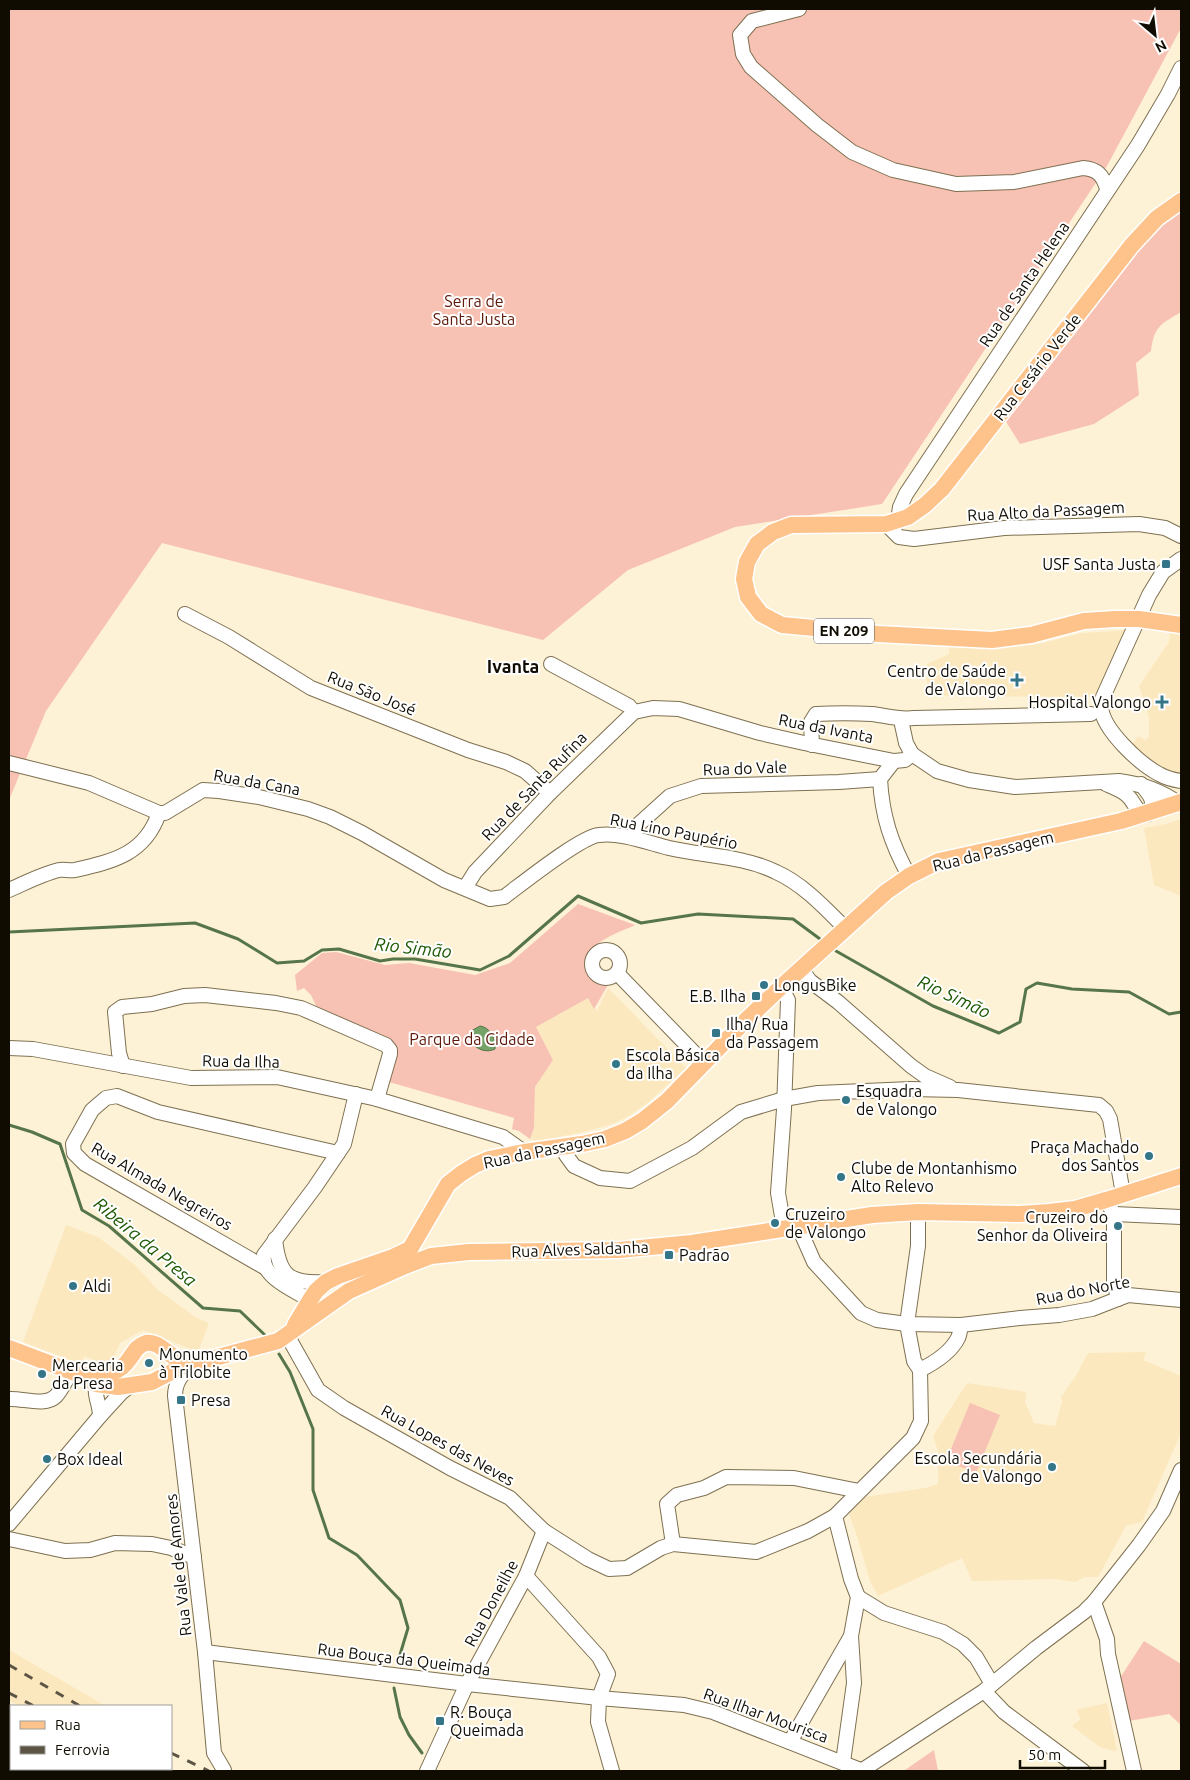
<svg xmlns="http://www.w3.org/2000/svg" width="1190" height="1780" font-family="Ubuntu,sans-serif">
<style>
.built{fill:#fbe8be}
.green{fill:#f7c1b3}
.water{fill:#74a267;stroke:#567549}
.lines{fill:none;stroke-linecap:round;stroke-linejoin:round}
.stream{stroke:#567549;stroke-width:3}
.minor-casing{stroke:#7e7051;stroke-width:16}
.major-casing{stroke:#fff;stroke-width:19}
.minor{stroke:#fff;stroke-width:14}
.major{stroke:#fec38a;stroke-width:16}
.rail{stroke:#5c5545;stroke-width:3;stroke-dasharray:9 9;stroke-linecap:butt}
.poi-dot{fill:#347688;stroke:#fff;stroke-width:2}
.labels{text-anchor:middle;stroke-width:4;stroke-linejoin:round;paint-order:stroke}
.shield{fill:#fff;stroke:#58554e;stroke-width:1}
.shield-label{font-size:15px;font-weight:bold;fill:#110c02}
.street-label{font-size:16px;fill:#110c02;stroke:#fff}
.park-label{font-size:16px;fill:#5e190a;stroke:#fff}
.poi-label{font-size:16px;fill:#110c02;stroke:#fff;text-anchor:start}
.neighbourhood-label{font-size:18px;font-weight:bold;fill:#110c02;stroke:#fff}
.water-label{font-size:18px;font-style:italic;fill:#1c5800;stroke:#fff}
</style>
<rect width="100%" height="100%" fill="#fef2d6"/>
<g class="built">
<polygon points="1130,630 1099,697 927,696 927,664 949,654 949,647 996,649 1043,643 1082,633"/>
<polygon points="1170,633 1181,635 1181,776 1175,776 1132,746 1138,736 1146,740 1149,737 1149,717 1139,686 1169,642"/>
<polygon points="1181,819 1181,896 1154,885 1144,828 1166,824"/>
<polygon points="608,988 686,1068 646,1104 627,1117 612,1124 584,1132 538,1141 530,1139 534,1128 535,1087 553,1060 536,1027 588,998 597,1011"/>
<polygon points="66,1225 98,1237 136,1266 158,1290 195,1317 209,1323 198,1352 143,1330 120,1343 110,1366 84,1356 81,1364 23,1342"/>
<polygon points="1146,1352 1143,1360 1181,1376 1181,1433 1142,1522 1126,1526 1098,1577 1084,1577 1076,1582 1055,1579 972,1581 962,1558 878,1596 870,1581 856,1533 849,1514 864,1497 925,1488 938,1484 938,1451 933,1436 967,1383 1026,1392 1025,1402 1034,1423 1055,1426 1062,1402 1061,1397 1077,1374 1088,1353"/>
<polygon points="9,1650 104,1705 103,1706 20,1706 9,1701"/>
<polygon points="1107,1703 1117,1750 1114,1751 1100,1747 1072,1726 1081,1719 1076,1710"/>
</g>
<g class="green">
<polygon points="9,9 1181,9 1181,28 1107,166 882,504 735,527 628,570 543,640 162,543 46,711 9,800"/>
<path d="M1181,209v103c-20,12 -27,14 -30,39l-15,12 3,32 -45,29 -74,20 -15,-24 134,-173 23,-23z"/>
<path d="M578,904l57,21c-17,8 -59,21 -49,47 4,9 12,12 22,13l-14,24 -6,-11 -52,29 17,33 -18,27 -1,41 -4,11 -11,-8 -7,-2 2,-11 -125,-36 9,-31 -6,-10 -24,-9 -50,-22 -7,-15 -7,-7 -7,3 -2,-16 27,-22 14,-1 49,13 24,-2 66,12 35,-12z"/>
<polygon points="970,1403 1000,1415 976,1473 946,1461"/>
<polygon points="1144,1641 1181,1664 1181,1725 1169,1714 1129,1721 1120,1678"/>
<polygon points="934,1750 938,1771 906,1771 905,1770"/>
</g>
<path class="water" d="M480,1026c10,1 17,14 15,23 -12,6 -28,-4 -24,-18z"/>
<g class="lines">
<g class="stream">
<polyline points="9,932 195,923 238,939 277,963 304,961 322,950 339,949 380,961 393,959 415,959 480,970 509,956 578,896 641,923 698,914 793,919 820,939"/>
<polyline points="836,951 933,1006 999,1033 1020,1022 1026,989 1037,983 1072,989 1129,992 1169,1014 1181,1012"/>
<polyline points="9,1125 32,1132 60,1144 82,1210 109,1226 203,1308 240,1311 267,1337"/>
<polyline points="279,1354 290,1372 313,1429 313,1490 329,1538 357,1555 400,1600 408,1628 399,1658"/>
<polyline points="394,1688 400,1717 409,1735 422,1753"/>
</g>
<g class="minor-casing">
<g id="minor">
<path d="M799,9l-47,12 -12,14 3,19 8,13 66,58 35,27 41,18 63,14 58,-2 69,-14c14,1 20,7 24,21"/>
<polyline points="898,520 900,507 906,494 1138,145 1168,94 1181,68"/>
<polyline points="886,524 899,537 914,539 1004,528 1139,524 1165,528 1181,536"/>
<path d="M1181,559l-18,13 -14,23 -46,102c-1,3 -2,8 -2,11 3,23 39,56 58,66 7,4 15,6 22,7"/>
<polyline points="185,614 229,637 311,688 468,750 506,762 525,771 550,793"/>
<polyline points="551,664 629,706 634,712"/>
<path d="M901,720l5,23 6,11 25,17 32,9 46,7 104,-6c23,3 41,9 59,22"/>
<path d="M812,745l-1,-23 5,-8c19,-1 37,-1 56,0 15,2 28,6 42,4l177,-4"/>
<path d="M894,761l-14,18c2,37 11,64 29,97"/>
<path d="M9,763l80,20 70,30h6l38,-23 16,1 40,6 49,12 22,8 32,16 82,47 46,19 14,-2c19,-14 76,-60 95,-62 21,-3 50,8 70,13 35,8 75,8 107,24 27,12 49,36 70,57"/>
<path d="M1106,784c7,3 16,6 22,12 8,8 6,15 20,18 9,-14 1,-19 -7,-30"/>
<polyline points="632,837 639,824 670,796 701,786 839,782 880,779"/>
<polyline points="465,888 475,872 550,793 634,712 653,708 679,709 760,733 804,743 894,761 905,760 912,754"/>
<path d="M9,890c16,-7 33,-16 50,-20 5,-1 10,1 16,0 39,-9 70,-16 84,-57"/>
<circle cx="606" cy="964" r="14"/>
<polyline points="801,969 810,981 838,1002 911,1066 925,1076 950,1087"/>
<polyline points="617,973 705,1064"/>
<polyline points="781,987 788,1000 784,1109 778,1193 784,1228"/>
<polyline points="9,1048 33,1049 191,1078 277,1077 377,1099 503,1137 524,1152"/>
<polyline points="123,1066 119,1053 115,1012 122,1007 152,1004 184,996 205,995 276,1003 301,1008 386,1045 390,1050 390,1054 377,1099"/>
<polyline points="564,1147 566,1155 574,1166 600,1178 630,1181 692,1148 741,1112 784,1099 818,1093 911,1089 958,1090 1099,1105 1106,1111 1110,1119 1123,1194"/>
<polyline points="1106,1200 1114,1214 1114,1281 1118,1299"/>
<polyline points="1114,1214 1181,1217"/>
<polyline points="800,1225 803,1237 814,1262 861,1313 877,1320 907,1324 961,1325 1020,1318 1059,1315 1092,1309 1128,1295 1181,1300"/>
<path d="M275,1239c4,37 14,45 51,43"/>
<polyline points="264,1267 85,1164 74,1153 73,1144 92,1110 106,1098 117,1096 158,1112 338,1153"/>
<path d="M310,1300c-16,-10 -50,-23 -46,-45l51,-68 29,-43 12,-50"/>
<polyline points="287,1335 318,1390 344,1408 450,1468 510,1498 544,1531 588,1559 609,1569 627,1568 661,1548 673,1544 756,1552 808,1531 835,1516"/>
<path d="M193,1365c-11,8 -18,17 -18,31l30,256 9,101 10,17"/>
<path d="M920,1370c14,-7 31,-18 38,-32 2,-4 2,-9 3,-13"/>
<path d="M9,1399c14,-1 36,8 47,-3 6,-7 10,-16 15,-24"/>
<path d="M100,1416c0,-13 -8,-23 -2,-35l7,-1"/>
<polyline points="9,1524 100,1416 121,1393 131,1385"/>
<polyline points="9,1539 65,1551 90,1550 115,1543 152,1544 171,1548 194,1557"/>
<polyline points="673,1544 667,1504 677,1495 704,1488 726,1477 794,1478 859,1491"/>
<polyline points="526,1576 599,1657 608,1674 599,1698 598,1722 612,1771"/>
<polyline points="858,1597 884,1613 943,1632 963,1644 976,1657 992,1684"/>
<polyline points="1094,1602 1107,1639 1108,1654 1134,1771"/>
<polyline points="205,1652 467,1684 599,1698 684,1705 713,1712 863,1771"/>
<polyline points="984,1691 1004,1712 1083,1771"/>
<polyline points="790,1742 851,1636"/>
<polyline points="9,1759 11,1760"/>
<polyline points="843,1762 854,1683 851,1636 858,1597 851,1579 835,1516 913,1438 921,1421 920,1370 914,1361 907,1324 918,1246 918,1212"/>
<polyline points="33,1769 39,1771"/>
<polyline points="135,1769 140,1771"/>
<polyline points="87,1771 88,1769"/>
<polyline points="427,1771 467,1684 526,1576 544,1531"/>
<polyline points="861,1771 984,1691 1036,1648 1084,1612 1094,1602 1139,1545 1163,1511 1181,1470"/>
</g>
</g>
<g class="major-casing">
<g id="major">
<polyline points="1181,201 1157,218 1132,245 942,489 925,505 908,517 886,524 791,525 773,532 757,544 747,562 744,579 748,597 761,614 782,625 878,634 992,640 1031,635 1084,621 1115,619 1139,619 1181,625"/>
<polyline points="295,1325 310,1300 316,1291 326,1282 338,1276 393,1257 410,1249 448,1184 462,1173 475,1165 489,1159 524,1152 582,1144 605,1139 625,1131 642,1121 667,1101 742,1024 781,987 886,892 909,876 939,861 1121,821 1181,802"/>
<polyline points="9,1348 75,1373 96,1384 118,1387 152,1382 181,1367 278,1341 349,1291 405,1266 431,1256 469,1252 619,1250 692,1243 872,1215 918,1212 1020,1214 1049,1212 1075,1209 1106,1200 1181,1176"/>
<path d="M86,1375c18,1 33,0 44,-17 5,-7 7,-12 16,-15 17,-3 24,21 48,19"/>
</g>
</g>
<use href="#minor" class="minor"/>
<use href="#major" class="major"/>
<g class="rail">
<polyline points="9,1665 80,1706"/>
<polyline points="9,1693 34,1706"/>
<polyline points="171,1753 209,1771"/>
<polyline points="160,1769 166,1771"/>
</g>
</g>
<g class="poi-dot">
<rect x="1161" y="559" width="10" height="10" rx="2.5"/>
<path d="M1014.5 672.5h5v5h5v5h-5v5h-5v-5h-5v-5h5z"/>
<path d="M1159.5 694.5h5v5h5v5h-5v5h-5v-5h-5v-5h5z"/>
<circle cx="764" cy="985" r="5"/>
<rect x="751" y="991" width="10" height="10" rx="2.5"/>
<rect x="711" y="1028" width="10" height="10" rx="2.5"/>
<circle cx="616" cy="1064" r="5"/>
<circle cx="846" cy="1100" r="5"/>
<circle cx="1149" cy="1156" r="5"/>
<circle cx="841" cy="1177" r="5"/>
<circle cx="775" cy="1223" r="5"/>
<circle cx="1118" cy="1226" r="5"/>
<rect x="664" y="1250" width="10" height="10" rx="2.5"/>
<circle cx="73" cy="1286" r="5"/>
<circle cx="149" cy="1363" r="5"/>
<circle cx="42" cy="1374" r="5"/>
<rect x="176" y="1395" width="10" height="10" rx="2.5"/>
<circle cx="47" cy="1459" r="5"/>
<circle cx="1052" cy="1467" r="5"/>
<rect x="435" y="1716" width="10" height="10" rx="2.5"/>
</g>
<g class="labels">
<rect class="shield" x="814" y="618.5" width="60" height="25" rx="4"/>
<g class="shield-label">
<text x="844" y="636">EN 209</text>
</g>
<g class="street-label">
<text transform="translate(1024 284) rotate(-56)" y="6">Rua de Santa Helena</text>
<text transform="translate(1037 367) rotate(-52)" y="6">Rua Cesário Verde</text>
<text transform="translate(1046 511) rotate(-3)" y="6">Rua Alto da Passagem</text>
<text transform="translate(372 693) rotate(22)" y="6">Rua São José</text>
<text transform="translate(826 728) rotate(11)" y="6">Rua da Ivanta</text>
<text transform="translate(745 768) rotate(-2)" y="6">Rua do Vale</text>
<text transform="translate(257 782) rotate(10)" y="6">Rua da Cana</text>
<text transform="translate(534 786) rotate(-46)" y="6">Rua de Santa Rufina</text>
<text transform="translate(674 831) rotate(11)" y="6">Rua Lino Paupério</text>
<text transform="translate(993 851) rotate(-14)" y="6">Rua da Passagem</text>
<text transform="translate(241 1061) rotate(1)" y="6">Rua da Ilha</text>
<text transform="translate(544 1150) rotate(-12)" y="6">Rua da Passagem</text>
<text transform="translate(162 1186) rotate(30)" y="6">Rua Almada Negreiros</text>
<text transform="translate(580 1249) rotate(-2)" y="6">Rua Alves Saldanha</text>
<text transform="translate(1083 1290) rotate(-11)" y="6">Rua do Norte</text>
<text transform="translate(448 1445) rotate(29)" y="6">Rua Lopes das Neves</text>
<text transform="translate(178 1565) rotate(-96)" y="6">Rua Vale de Amores</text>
<text transform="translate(491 1603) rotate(-62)" y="6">Rua Doneilhe</text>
<text transform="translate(404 1659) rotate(7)" y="6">Rua Bouça da Queimada</text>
<text transform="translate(766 1715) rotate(20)" y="6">Rua Ilhar Mourisca</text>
</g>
<g class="park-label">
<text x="474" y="307">Serra de<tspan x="474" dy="18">Santa Justa</tspan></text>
<text x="472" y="1045">Parque da Cidade</text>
</g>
<g class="poi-label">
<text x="1156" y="570" text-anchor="end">USF Santa Justa</text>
<text x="1006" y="677" text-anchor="end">Centro de Saúde<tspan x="1006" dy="18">de Valongo</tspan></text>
<text x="1151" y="708" text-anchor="end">Hospital Valongo</text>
<text x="774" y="991">LongusBike</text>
<text x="746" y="1002" text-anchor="end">E.B. Ilha</text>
<text x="726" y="1030">Ilha/ Rua<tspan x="726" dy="18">da Passagem</tspan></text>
<text x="626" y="1061">Escola Básica<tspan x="626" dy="18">da Ilha</tspan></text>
<text x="856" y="1097">Esquadra<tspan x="856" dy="18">de Valongo</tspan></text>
<text x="1139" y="1153" text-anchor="end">Praça Machado<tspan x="1139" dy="18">dos Santos</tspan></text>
<text x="851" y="1174">Clube de Montanhismo<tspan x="851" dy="18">Alto Relevo</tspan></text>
<text x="785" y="1220">Cruzeiro<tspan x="785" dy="18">de Valongo</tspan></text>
<text x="1108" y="1223" text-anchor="end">Cruzeiro do<tspan x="1108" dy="18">Senhor da Oliveira</tspan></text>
<text x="679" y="1261">Padrão</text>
<text x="83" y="1292">Aldi</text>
<text x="159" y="1360">Monumento<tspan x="159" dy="18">à Trilobite</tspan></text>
<text x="52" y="1371">Mercearia<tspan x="52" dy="18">da Presa</tspan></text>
<text x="191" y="1406">Presa</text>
<text x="1042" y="1464" text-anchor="end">Escola Secundária<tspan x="1042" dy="18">de Valongo</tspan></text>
<text x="57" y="1465">Box Ideal</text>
<text x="450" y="1718">R. Bouça<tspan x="450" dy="18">Queimada</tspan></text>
</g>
<g class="neighbourhood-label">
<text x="513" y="673">Ivanta</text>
</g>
<g class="water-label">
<text transform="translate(413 948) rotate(6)" y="6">Rio Simão</text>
<text transform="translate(954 997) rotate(25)" y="6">Rio Simão</text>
<text transform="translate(145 1242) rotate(40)" y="6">Ribeira da Presa</text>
</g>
</g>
<rect width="1190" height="1780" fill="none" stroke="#110c02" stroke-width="20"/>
<rect x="10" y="1705" width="162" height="65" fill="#ffffff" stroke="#a09e9a"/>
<rect x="20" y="1721" width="25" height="8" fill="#fec38a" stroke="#a09e9a"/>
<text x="55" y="1730" font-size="15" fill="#110c02">Rua</text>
<rect x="20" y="1746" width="25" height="8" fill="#5c5545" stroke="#a09e9a"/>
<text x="55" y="1755" font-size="15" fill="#110c02">Ferrovia</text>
<g transform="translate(1155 35) rotate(152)" stroke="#ffffff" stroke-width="4" paint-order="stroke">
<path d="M0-4L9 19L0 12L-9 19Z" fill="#110c02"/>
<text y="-8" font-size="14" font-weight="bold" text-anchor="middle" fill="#110c02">N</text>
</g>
<path d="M1020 1760v8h85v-8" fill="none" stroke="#110c02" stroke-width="2.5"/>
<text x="1028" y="1760" font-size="15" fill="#110c02" stroke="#ffffff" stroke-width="4" paint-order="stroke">50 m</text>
</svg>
